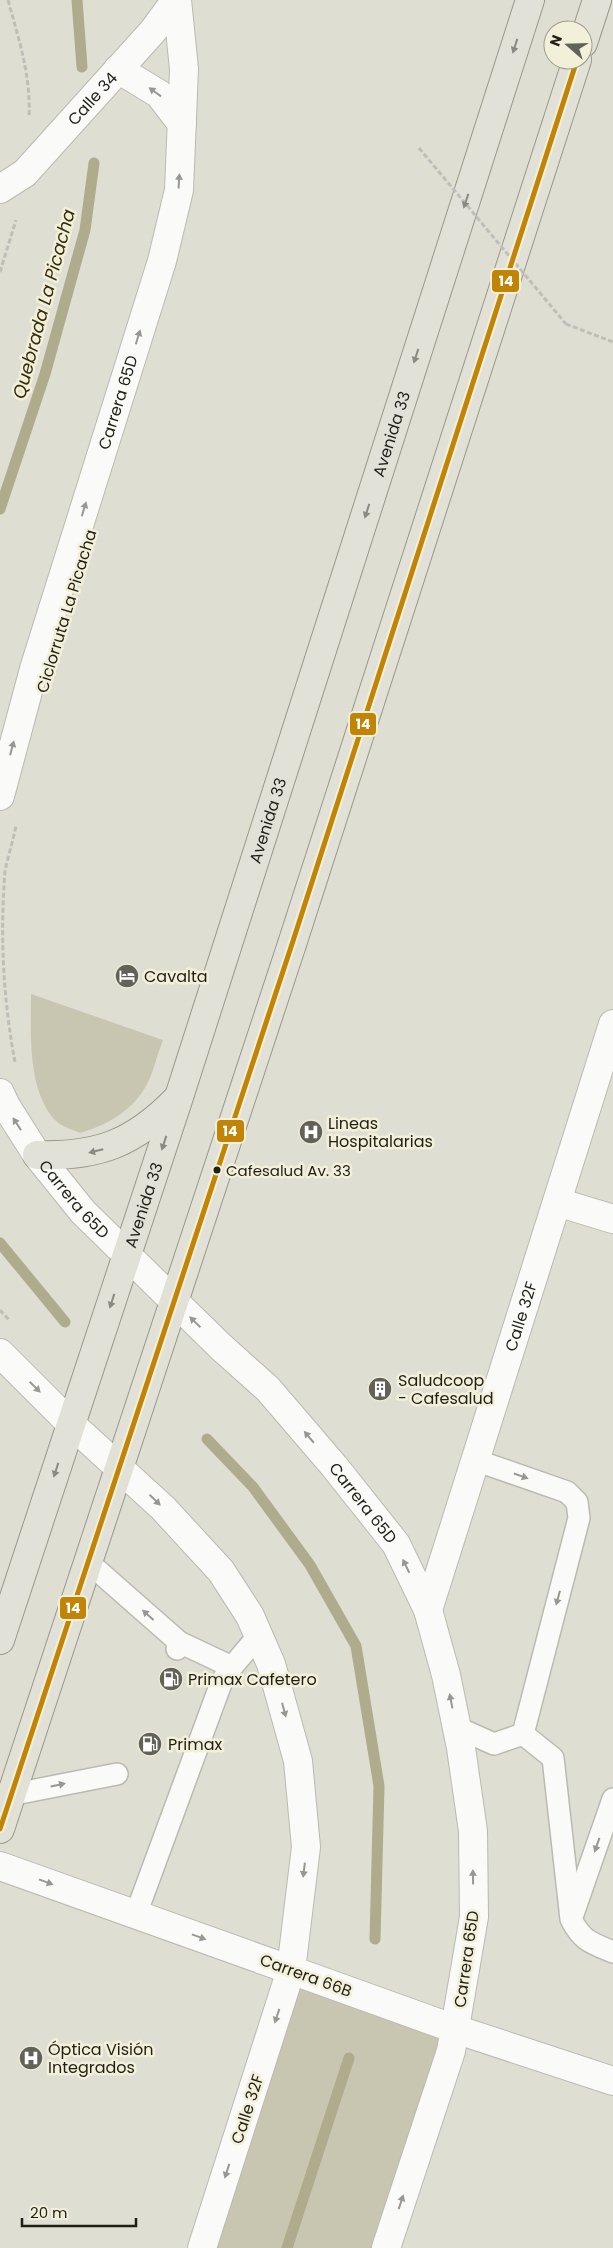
<svg xmlns="http://www.w3.org/2000/svg" width="613" height="2248" font-family="Poppins,sans-serif">
<style>
.green{fill:#c8c6b1}
.lines{fill:none;stroke-linecap:round;stroke-linejoin:round}
.stream{stroke:#afab8d;stroke-width:11}
.service-casing{stroke:#bbbab1;stroke-width:24}
.minor-casing{stroke:#bbbab1;stroke-width:30}
.tertiary-casing{stroke:#bbbab1;stroke-width:30}
.primary-casing{stroke:#9a9886;stroke-width:30}
.path{stroke:#bfbeba;stroke-width:3;stroke-dasharray:5 2.5;stroke-linecap:butt}
.service{stroke:#fafaf8;stroke-width:21}
.minor{stroke:#fafaf8;stroke-width:28}
.tertiary{stroke:#fafaf8;stroke-width:28}
.primary{stroke:#e2e1d8;stroke-width:28}
.path-bridge{stroke:#bfbeba;stroke-width:3;stroke-dasharray:5 2.5;stroke-linecap:butt}
.bus-1-casing{stroke:#f3f0d9;stroke-width:9}
.bus-1{stroke:#c18406;stroke-width:5}
.oneway{fill:#8b8a81}
.oneway2{fill:#989793}
.bus-dot{fill:#201f17;stroke:#f3f0d9;stroke-width:2}
.labels{text-anchor:middle;stroke-width:5;stroke-linejoin:round;paint-order:stroke}
.bus-label{font-size:15px;fill:#201f17;stroke:#f3f0d9;text-anchor:start}
.street-label{font-size:16px;fill:#201f17;stroke:#f3f0d9}
.poi-label{font-size:16px;fill:#201f17;stroke:#f3f0d9;text-anchor:start}
.water-label{font-size:18px;font-style:italic;fill:#332d0d;stroke:#f3f0d9}
.line-badge{stroke:#f3f0d9;stroke-width:2}
.badge-label{font-size:14px;text-anchor:middle;font-weight:bold;fill:#fff}
</style>
<rect width="100%" height="100%" fill="#dfded2"/>
<g class="green">
<path d="M31,994l132,46c-6,15 -9,31 -16,44 -13,26 -41,42 -67,49 -10,-4 -20,-7 -27,-15 -26,-32 -22,-86 -22,-124z"/>
<polygon points="291,1970 448,2026 385,2248 202,2248"/>
</g>
<g class="lines">
<g class="stream">
<polyline points="77,0 82,67"/>
<polyline points="0,509 45,374 85,230 94,163"/>
<polyline points="0,1243 65,1322"/>
<polyline points="207,1439 253,1487 310,1565 356,1646 379,1786 375,1939"/>
<polyline points="287,2248 349,2058"/>
</g>
<g class="service-casing">
<g id="service">
<polyline points="475,1460 567,1492 577,1502 579,1518 523,1734"/>
<polyline points="88,1562 179,1642 177,1649"/>
<polyline points="179,1642 232,1667"/>
<path d="M456,1727l38,17 29,-10 30,24 18,161c11,22 20,24 42,33"/>
<polyline points="10,1795 117,1774"/>
<polyline points="136,1914 220,1686 226,1674 259,1635"/>
<polyline points="573,1914 613,1799"/>
</g>
</g>
<g class="minor-casing">
<g id="minor">
<path id="s1" d="M0,189l25,-16 128,-142 23,-31"/>
<polyline points="557,1202 613,1219"/>
<path id="s2" d="M428,1610l185,-586"/>
<polyline points="0,1866 291,1970"/>
</g>
</g>
<g class="tertiary-casing">
<g id="tertiary">
<polyline points="118,69 159,94 182,124"/>
<path id="s3" d="M0,796l34,-127 128,-408 17,-71 5,-121 -7,-69"/>
<path id="s4" d="M0,1093l6,13 31,49 46,57 137,134 48,43 66,77 62,78 32,66 18,65 15,73 12,83 1,86 -23,134 -65,197"/>
<polyline points="0,1353 71,1424 163,1508 221,1571 250,1616 271,1664 298,1761 306,1847 291,1970 202,2248"/>
<polyline points="291,1970 455,2029 613,2081"/>
</g>
</g>
<g class="primary-casing">
<g id="primary">
<polyline points="583,43 597,0"/>
<path d="M37,1155c61,2 97,-12 139,-55"/>
<path id="s5" d="M0,1640l179,-543 351,-1097"/>
<polyline points="0,1829 293,941 577,60"/>
</g>
</g>
<g class="path">
<path d="M8,0c11,40 23,76 21,117"/>
<polyline points="0,272 16,220"/>
<polyline points="566,324 613,342"/>
<path d="M15,1062c-12,-63 -15,-127 -10,-191 3,-15 8,-30 11,-45"/>
<polyline points="0,1310 9,1320"/>
</g>
<use href="#service" class="service"/>
<use href="#minor" class="minor"/>
<use href="#tertiary" class="tertiary"/>
<use href="#primary" class="primary"/>
<polyline class="path-bridge" points="419,148 566,324"/>
<g class="bus-1-casing">
<polyline id="bus-1" points="0,1829 293,941 577,60"/>
</g>
<use href="#bus-1" class="bus-1"/>
</g>
<defs><path id="oneway-solid" d="M-6-.8H1V-3.2L6.5 0L1 3.2V.8H-6Z" transform="scale(1.25)"/></defs>
<g class="oneway">
<use href="#oneway-solid" transform="translate(515 46) rotate(108)"/>
<use href="#oneway-solid" transform="translate(466 201) rotate(108)"/>
<use href="#oneway-solid" transform="translate(416 356) rotate(108)"/>
<use href="#oneway-solid" transform="translate(367 511) rotate(108)"/>
<use href="#oneway-solid" transform="translate(164 1143) rotate(108)"/>
<use href="#oneway-solid" transform="translate(96 1151) rotate(166)"/>
<use href="#oneway-solid" transform="translate(112 1301) rotate(108)"/>
<use href="#oneway-solid" transform="translate(56 1470) rotate(108)"/>
</g>
<g class="oneway2">
<use href="#oneway-solid" transform="translate(155 92) rotate(-144)"/>
<use href="#oneway-solid" transform="translate(179 181) rotate(-87)"/>
<use href="#oneway-solid" transform="translate(138 337) rotate(-73)"/>
<use href="#oneway-solid" transform="translate(84 509) rotate(-73)"/>
<use href="#oneway-solid" transform="translate(12 748) rotate(-75)"/>
<use href="#oneway-solid" transform="translate(17 1124) rotate(-123)"/>
<use href="#oneway-solid" transform="translate(195 1322) rotate(-136)"/>
<use href="#oneway-solid" transform="translate(35 1387) rotate(44)"/>
<use href="#oneway-solid" transform="translate(309 1437) rotate(-130)"/>
<use href="#oneway-solid" transform="translate(521 1476) rotate(19)"/>
<use href="#oneway-solid" transform="translate(155 1500) rotate(44)"/>
<use href="#oneway-solid" transform="translate(406 1566) rotate(-116)"/>
<use href="#oneway-solid" transform="translate(558 1598) rotate(105)"/>
<use href="#oneway-solid" transform="translate(148 1615) rotate(-138)"/>
<use href="#oneway-solid" transform="translate(451 1701) rotate(-101)"/>
<use href="#oneway-solid" transform="translate(284 1710) rotate(75)"/>
<use href="#oneway-solid" transform="translate(58 1785) rotate(-12)"/>
<use href="#oneway-solid" transform="translate(597 1845) rotate(109)"/>
<use href="#oneway-solid" transform="translate(304 1870) rotate(97)"/>
<use href="#oneway-solid" transform="translate(473 1877) rotate(-91)"/>
<use href="#oneway-solid" transform="translate(46 1882) rotate(20)"/>
<use href="#oneway-solid" transform="translate(199 1937) rotate(20)"/>
<use href="#oneway-solid" transform="translate(277 2016) rotate(108)"/>
<use href="#oneway-solid" transform="translate(227 2171) rotate(108)"/>
<use href="#oneway-solid" transform="translate(401 2202) rotate(-72)"/>
</g>
<defs>
<g id="hotel-disc" transform="scale(1.25)"><circle r="9.5" fill="#636258" stroke="#f3f0d9"/><path d="M-6-4.5h1.5V1H6V5H4.5V3h-9V5H-6ZM-4 0a1.8 1.8 0 1 1 3.6 0ZM.5 0V-2.5h3Q6-2.5 6 0Z" fill="#fff"/></g>
<g id="hospital-disc" transform="scale(1.25)"><circle r="9.5" fill="#636258" stroke="#f3f0d9"/><path d="M-5-5h3v3.5h4V-5h3V5h-3V1.5h-4V5h-3Z" fill="#fff"/></g>
<g id="building-disc" transform="scale(1.25)"><circle r="9.5" fill="#636258" stroke="#f3f0d9"/><path d="M-4-6H4V6H1V3H-1V6H-4ZM-2.5-4.3h1.7v1.8h-1.7ZM.8-4.3h1.7v1.8H.8ZM-2.5-1h1.7V.8h-1.7ZM.8-1h1.7V.8H.8Z" fill="#fff"/></g>
<g id="fuel-disc" transform="scale(1.25)"><circle r="9.5" fill="#636258" stroke="#f3f0d9"/><path d="M-5.5-6h7V0h2V4h1.3V-2.5L3-4.5l.8-.8L6-3V5H2.5V1h-1V6h-7ZM-4.2-4.7v3.2H.2V-4.7Z" fill="#fff"/></g>
</defs>
<g fill-rule="evenodd">
<use href="#hotel-disc" x="127" y="976"/>
<use href="#hospital-disc" x="311" y="1132"/>
<use href="#building-disc" x="380" y="1389"/>
<use href="#fuel-disc" x="171" y="1679"/>
<use href="#fuel-disc" x="150" y="1744"/>
<use href="#hospital-disc" x="31" y="2058"/>
</g>
<circle class="bus-dot" cx="217" cy="1170" r="4.5"/>
<g class="labels">
<g class="bus-label">
<text x="226" y="1176">Cafesalud Av. 33</text>
</g>
<g class="street-label">
<text dy="6" stroke="none"><textPath href="#s1" startOffset="130">Calle 34</textPath></text>
<text dy="6" stroke="none"><textPath href="#s3" startOffset="411">Carrera 65D</textPath></text>
<text dy="6" stroke="none"><textPath href="#s5" startOffset="1268">Avenida 33</textPath></text>
<text transform="translate(66 611) rotate(-73)" y="6">Ciclorruta La Picacha</text>
<text dy="6" stroke="none"><textPath href="#s5" startOffset="862">Avenida 33</textPath></text>
<text dy="6" stroke="none"><textPath href="#s4" startOffset="130">Carrera 65D</textPath></text>
<text dy="6" stroke="none"><textPath href="#s5" startOffset="458">Avenida 33</textPath></text>
<text dy="6" stroke="none"><textPath href="#s2" startOffset="308">Calle 32F</textPath></text>
<text dy="6" stroke="none"><textPath href="#s4" startOffset="550">Carrera 65D</textPath></text>
<text transform="translate(466 1959) rotate(-82)" y="6">Carrera 65D</text>
<text transform="translate(306 1975) rotate(20)" y="6">Carrera 66B</text>
<text transform="translate(247 2109) rotate(-72)" y="6">Calle 32F</text>
</g>
<g class="poi-label">
<text x="144" y="982">Cavalta</text>
<text x="328" y="1129">Lineas<tspan x="328" dy="18">Hospitalarias</tspan></text>
<text x="398" y="1386">Saludcoop<tspan x="398" dy="18">- Cafesalud</tspan></text>
<text x="188" y="1685">Primax Cafetero</text>
<text x="168" y="1750">Primax</text>
<text x="48" y="2055">Óptica Visión<tspan x="48" dy="18">Integrados</tspan></text>
</g>
<g class="water-label">
<text transform="translate(44 304) rotate(-75)" y="6">Quebrada La Picacha</text>
</g>
</g>
<g class="line-badge">
<rect x="491" y="269" width="29" height="24" rx="5" fill="#c18406"/>
<rect x="349" y="712" width="28" height="24" rx="5" fill="#c18406"/>
<rect x="216" y="1119" width="29" height="24" rx="5" fill="#c18406"/>
<rect x="59" y="1596" width="28" height="24" rx="5" fill="#c18406"/>
</g>
<g class="badge-label">
<text x="506" y="286">14</text>
<text x="363" y="729">14</text>
<text x="230" y="1136">14</text>
<text x="73" y="1613">14</text>
</g>
<g transform="translate(568 45) rotate(290)"><circle r="24" fill="#f3f0d9" stroke="#9f9c8b"/>
<path d="M0-4L9 19L0 12L-9 19Z" fill="#636258"/>
<text y="-8" font-size="14" font-weight="bold" text-anchor="middle" fill="#201f17">N</text>
</g>
<path d="M22 2218v8h114v-8" fill="none" stroke="#201f17" stroke-width="2.5"/>
<text x="30" y="2218" font-size="15" fill="#201f17" stroke="#f3f0d9" stroke-width="4" paint-order="stroke">20 m</text>
</svg>
